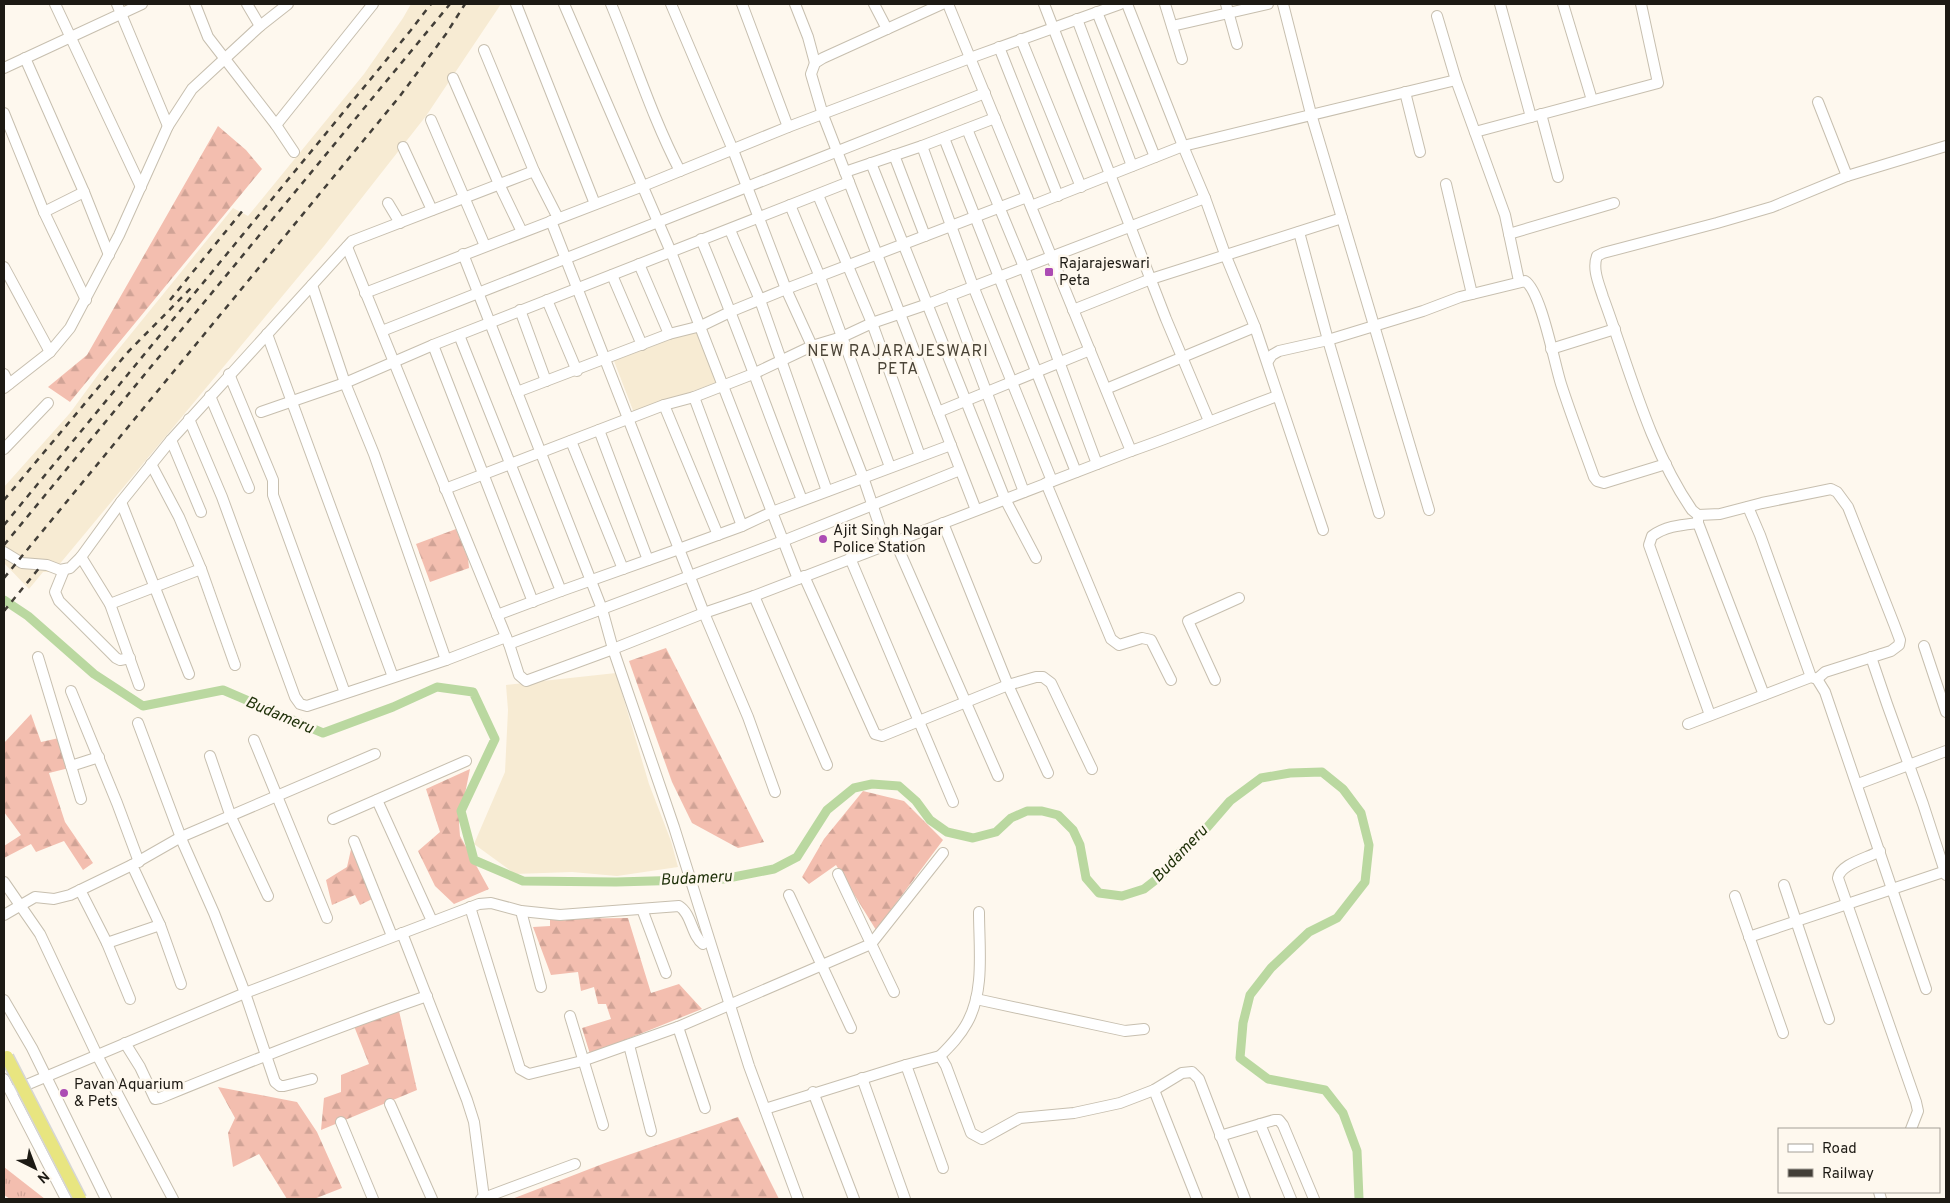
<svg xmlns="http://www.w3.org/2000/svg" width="1950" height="1203" font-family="Overpass,sans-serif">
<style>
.built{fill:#f7ebd3}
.grass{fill:url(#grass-tufts)}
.forest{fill:url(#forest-firs)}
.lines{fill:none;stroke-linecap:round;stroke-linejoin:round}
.canal{stroke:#bad8a0;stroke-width:9}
.minor-casing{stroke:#c7bfaf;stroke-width:12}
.minor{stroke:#fff;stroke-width:10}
.rail{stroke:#433f38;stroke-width:2.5;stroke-dasharray:6 6;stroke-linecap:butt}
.major-bridge-casing{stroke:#d6d6d5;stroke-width:15;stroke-linecap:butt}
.major-bridge{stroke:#e8e580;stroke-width:12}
.poi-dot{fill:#ac4cb4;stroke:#fef8ee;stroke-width:2}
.labels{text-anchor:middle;stroke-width:5;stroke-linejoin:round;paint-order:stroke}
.poi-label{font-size:15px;fill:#1d1a14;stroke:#fef8ee;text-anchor:start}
.neighbourhood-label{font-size:16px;letter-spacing:1px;fill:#4b4437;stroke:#fef8ee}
.water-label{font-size:16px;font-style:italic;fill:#1e3008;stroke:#fef8ee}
</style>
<defs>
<pattern id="grass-tufts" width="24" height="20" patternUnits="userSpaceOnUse" patternTransform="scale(1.25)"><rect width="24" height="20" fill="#f3beaf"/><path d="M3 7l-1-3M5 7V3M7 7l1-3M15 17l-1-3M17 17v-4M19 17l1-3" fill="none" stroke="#d0a396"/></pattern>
<pattern id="forest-firs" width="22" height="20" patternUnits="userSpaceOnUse" patternTransform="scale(1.25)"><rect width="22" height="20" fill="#f3beaf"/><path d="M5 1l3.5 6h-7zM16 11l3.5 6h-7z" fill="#d0a396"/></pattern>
</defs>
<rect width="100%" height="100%" fill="#fef8ee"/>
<g class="built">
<polygon points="411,4 501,4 426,116 324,246 53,572 43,572 29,589 4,563 4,487 70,413 100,372 233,208 248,216 364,74 403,18"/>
<polygon points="700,328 720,381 634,413 614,361"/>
<polygon points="616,673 649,784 671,841 678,867 617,876 572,872 515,874 474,844 505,772 508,710 506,685"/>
</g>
<polygon class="grass" points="4,1167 45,1199 10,1199 4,1195"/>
<g class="forest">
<polygon points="218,126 246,150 262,169 70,402 48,387 87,355"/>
<polygon points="456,529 468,558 469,568 430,582 416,544"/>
<polygon points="666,648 764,842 738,848 692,823 672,782 629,661"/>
<polygon points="31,714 41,742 59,738 69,768 49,773 65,822 93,863 83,870 64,841 36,852 31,844 4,858 4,846 21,835 4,812 4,743"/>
<polygon points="470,769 459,823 460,836 489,889 454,904 435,886 418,851 440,832 426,789"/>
<polygon points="863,791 904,801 943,840 876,930 836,865 809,884 802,877 824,839"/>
<polygon points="352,845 372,899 360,905 355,895 332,905 326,880 347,867"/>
<polygon points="628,918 651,993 679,984 702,1009 590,1054 582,1028 611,1019 606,1004 598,1004 594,987 581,991 578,972 551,975 533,927 550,926 550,919"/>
<polygon points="399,1011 417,1090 321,1130 324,1098 341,1092 341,1075 369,1064 354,1026"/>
<polygon points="218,1087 297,1102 317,1132 342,1188 314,1199 287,1199 259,1154 233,1167 228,1133 235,1118"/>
<polygon points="738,1117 779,1199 512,1199 605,1163"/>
</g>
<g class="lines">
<polyline class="canal" points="4,600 28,616 94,674 143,706 223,690 323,733 393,707 437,687 473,692 495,739 461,811 474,860 523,881 616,882 723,879 774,869 797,857 827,810 854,788 872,784 899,786 916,801 930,820 947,832 973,838 996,832 1011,818 1027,811 1042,811 1058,815 1073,830 1080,845 1086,878 1099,893 1122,896 1144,889 1162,875 1181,851 1204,831 1230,801 1261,778 1290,773 1322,772 1343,789 1361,813 1369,845 1365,882 1337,918 1309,932 1271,968 1250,995 1243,1023 1240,1058 1268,1079 1325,1090 1343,1113 1357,1151 1359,1199"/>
<g class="minor-casing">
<g id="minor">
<polyline points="55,4 141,187"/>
<polyline points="117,4 168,126"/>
<polyline points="195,4 208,37 276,125 294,152"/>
<polyline points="247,4 260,26"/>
<polyline points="516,4 595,204"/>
<polyline points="564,4 671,252 798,579"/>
<path d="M611,4c23,55 41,113 69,167"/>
<polyline points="671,4 733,150 786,289 812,346 863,477 886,545"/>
<polyline points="742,4 788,127"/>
<polyline points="795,4 808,37 815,63"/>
<polyline points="874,4 887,29"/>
<polyline points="942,4 823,58 815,63 811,74 823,115 976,510"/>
<polyline points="948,4 1131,451"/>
<polyline points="1044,4 1166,319 1209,421"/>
<polyline points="1127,4 1183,146 1205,198 1225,254 1255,327 1323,530"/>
<polyline points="1165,4 1182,59"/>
<polyline points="1226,4 1237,44"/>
<polyline points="1283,4 1311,114 1429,510"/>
<polyline points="1500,4 1531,117"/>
<polyline points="1563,4 1592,100"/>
<polyline points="1097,12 1155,157"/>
<polyline points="1437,16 1456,80 1505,215 1519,281"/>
<polyline points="1077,19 1132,166"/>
<polyline points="1172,26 1268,4"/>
<polyline points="1021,39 1081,187"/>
<polyline points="999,47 1058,196"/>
<polyline points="484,50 534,171"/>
<polyline points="25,58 84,192 109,255"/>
<polyline points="4,68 142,4"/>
<polyline points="453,78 499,184 522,232"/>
<polyline points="1405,92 1420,152"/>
<polyline points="1818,102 1847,176"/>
<polyline points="4,113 44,212 86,300"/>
<polyline points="1541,114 1558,177"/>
<polyline points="431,120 485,246"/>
<polyline points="276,125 373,4"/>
<polyline points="967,129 1024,267 1097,464"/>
<polyline points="1475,132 1658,83 1641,4"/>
<polyline points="944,138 1076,472"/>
<polyline points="922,146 995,118"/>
<polyline points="403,147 432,210"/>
<polyline points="894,155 925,236"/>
<polyline points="871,163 1005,499 1036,558"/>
<polyline points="845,172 922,146 973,286 1052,481"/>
<polyline points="1446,184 1472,294"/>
<polyline points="818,195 872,323 920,456"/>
<polyline points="388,203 400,223"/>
<polyline points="790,205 820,277 890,467"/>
<polyline points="1031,206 1183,146 1456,80"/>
<polyline points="44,212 84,192"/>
<polyline points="551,221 704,613 748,717 775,792"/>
<polyline points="730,230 760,300 827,491"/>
<polyline points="1299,232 1328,340 1379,513"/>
<polyline points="1509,234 1614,203"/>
<path d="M701,239c36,86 67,174 101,261"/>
<path d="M347,247l162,397 10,31 7,6 87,-32 91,-36 50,-17 377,-145c49,-17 97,-37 146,-55"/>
<polyline points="463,254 602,609 613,649 674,827 749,1066 798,1199"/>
<polyline points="639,264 669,334"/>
<polyline points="4,267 50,352"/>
<polyline points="612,275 642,345"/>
<polyline points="312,285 345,383 374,454 446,660"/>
<polyline points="365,293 643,186 788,127 970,58 1120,4"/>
<polyline points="950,295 1024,492"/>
<polyline points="547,300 577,371"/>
<polyline points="520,310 546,381"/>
<polyline points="1073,310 1151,279 1342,218"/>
<polyline points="382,331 985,93"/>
<polyline points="267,334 393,677"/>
<polyline points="459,335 561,591"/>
<polyline points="433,345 533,602"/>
<polyline points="1551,349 1615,329"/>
<path d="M1268,361l4,-6 7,-4 49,-11 95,-29 37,-14 65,-16c16,10 29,81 36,103 10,31 22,62 33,93l3,4 7,2 62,-19"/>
<polyline points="4,374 9,384"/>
<polyline points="229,374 273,480 273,495 345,693"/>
<polyline points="4,388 50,352 70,328 119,235 168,126 192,89 260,26 288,4"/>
<polyline points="1106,389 1255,327"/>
<polyline points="517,392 669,334 701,326 732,311 786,289 1027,197"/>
<polyline points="210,396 249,488"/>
<polyline points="694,397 742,526"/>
<polyline points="664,405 718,535"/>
<polyline points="261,412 345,383 433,345 849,182"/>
<polyline points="938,412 1090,350"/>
<polyline points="189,419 222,497 295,697 300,704 307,706 446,660 506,637"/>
<polyline points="599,430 648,560"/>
<polyline points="171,440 201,512"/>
<polyline points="571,441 623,569"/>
<polyline points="4,449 48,403"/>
<polyline points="1046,483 1111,639 1119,645 1142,638 1151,640 1171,680"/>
<polyline points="445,489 664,405 694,397 753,374 812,346 842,337 872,323 928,304 1205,198"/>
<polyline points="121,502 189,674"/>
<polyline points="1748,507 1760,535 1811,677"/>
<polyline points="1698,519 1698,523 1764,695"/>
<polyline points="943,523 1008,685 1048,773"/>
<path d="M1698,523c-17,2 -32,3 -46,13l-3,9 61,170"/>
<polyline points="895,541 998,776"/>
<polyline points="4,552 22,563 47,565 60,570 70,568 81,557"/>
<polyline points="850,558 953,802"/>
<polyline points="201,569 235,665"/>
<polyline points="64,570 55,592 59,601 116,658 120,660 130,658"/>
<polyline points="804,576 875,734 882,736 1008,685 1036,677 1043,677 1051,683 1092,769"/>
<polyline points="754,596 827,765"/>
<polyline points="110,604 201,569 179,517 151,464"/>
<polyline points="497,615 561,591 679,549 742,526 772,512 951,445"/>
<polyline points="509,644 783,541 960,470"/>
<polyline points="1924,646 1946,712"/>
<polyline points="38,657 81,799"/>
<polyline points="1871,657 1887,704 1923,804 1946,875"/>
<path d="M1817,679l8,-7 66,-21 8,-6 1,-5 -6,-16 -46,-117 -11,-15 -6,-3 -69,14 -42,11 -22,1 -6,-5c-43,-62 -63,-143 -89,-213 -4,-13 -11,-28 -6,-41l6,-3 114,-30 55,-16 75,-31 99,-30"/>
<polyline points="1215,680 1188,621 1239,598"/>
<polyline points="139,685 110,604 81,557 121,502 171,440 352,241 534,171 558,218"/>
<polyline points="71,691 117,803 139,862"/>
<polyline points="138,723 183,843 214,913 245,993 275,1082 280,1086 284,1086 312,1079"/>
<polyline points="1688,724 1811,677 1817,679 1825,692 1926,989"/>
<polyline points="254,740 327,918"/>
<polyline points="210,756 231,817 268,896"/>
<polyline points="71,766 99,757"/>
<polyline points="1858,784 1946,751"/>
<polyline points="377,800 432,921"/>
<polyline points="333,819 466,761"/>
<polyline points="354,841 392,936"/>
<path d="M1880,851c-12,7 -40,13 -42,27l78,224 2,9 -7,18"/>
<polyline points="132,865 160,925 181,984"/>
<polyline points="838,874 894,992"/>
<polyline points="4,882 40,934 97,1055 173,1199"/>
<polyline points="1784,885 1829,1019"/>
<polyline points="80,890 107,943 130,999"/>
<polyline points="789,895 851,1028"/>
<polyline points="1735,896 1783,1033"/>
<polyline points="470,907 520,1069 529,1074 582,1061 678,1027 871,944 943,853"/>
<polyline points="642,909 666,973"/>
<polyline points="521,911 541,987"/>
<polyline points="4,915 35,897 54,899 70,895 132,865 181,837 375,754"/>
<polyline points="402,933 467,1100 474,1122 484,1198"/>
<polyline points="1749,937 1946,871"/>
<polyline points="107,943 160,925"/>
<polyline points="976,999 1125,1031 1144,1029"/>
<polyline points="4,1000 32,1048 106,1199"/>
<polyline points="570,1016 603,1125"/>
<polyline points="678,1027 705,1108"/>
<path d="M125,1043l15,24 15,32 5,-1c88,-36 177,-71 267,-102"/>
<polyline points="629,1045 651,1131"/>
<path d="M940,1056c10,-10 20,-20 27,-33 18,-32 12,-75 12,-111"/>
<polyline points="906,1065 943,1168"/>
<polyline points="862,1078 905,1199"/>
<polyline points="4,1079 66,1199"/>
<polyline points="1154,1090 1197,1199"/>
<path d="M12,1091l233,-98 234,-89 12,-1 30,8 39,4 119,-9c13,8 12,29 24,38"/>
<polyline points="813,1092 854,1199"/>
<polyline points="390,1104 432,1199"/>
<polyline points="765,1109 906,1065 940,1056 946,1066 971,1133 982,1139 1020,1118 1074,1113 1120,1103 1154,1090 1182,1073 1192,1072 1199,1079 1245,1199"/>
<polyline points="341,1122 373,1199"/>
<polyline points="1260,1124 1291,1199"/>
<polyline points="1220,1136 1274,1120 1279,1120 1283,1125 1314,1199"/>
<polyline points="1879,1192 1881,1199"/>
<polyline points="481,1199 575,1164"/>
</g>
</g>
<use href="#minor" class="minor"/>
<g class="rail">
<polyline points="170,300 244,209"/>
<polyline points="4,500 128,352 193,286"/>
<polyline points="4,525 411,30 431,4"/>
<polyline points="4,545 450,4"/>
<polyline points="4,578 400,96 446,34 465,4"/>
<polyline points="4,611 40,567"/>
</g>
<g class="major-bridge-casing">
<polyline id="major-bridge" points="7,1057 80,1199"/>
</g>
<use href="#major-bridge" class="major-bridge"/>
</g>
<g class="poi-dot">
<rect x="1044" y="267" width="10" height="10" rx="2.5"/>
<circle cx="823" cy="539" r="5"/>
<circle cx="64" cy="1093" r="5"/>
</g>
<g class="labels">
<g class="poi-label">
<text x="1059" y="268">Rajarajeswari<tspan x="1059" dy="17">Peta</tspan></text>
<text x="833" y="535">Ajit Singh Nagar<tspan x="833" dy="17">Police Station</tspan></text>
<text x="74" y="1089">Pavan Aquarium<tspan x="74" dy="17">&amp; Pets</tspan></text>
</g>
<g class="neighbourhood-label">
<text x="898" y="356">NEW RAJARAJESWARI<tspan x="898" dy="18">PETA</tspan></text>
</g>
<g class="water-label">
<text transform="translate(280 714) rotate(23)" y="6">Budameru</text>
<text transform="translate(1179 853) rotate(-46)" y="6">Budameru</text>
<text transform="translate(696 877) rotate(-3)" y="6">Budameru</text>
</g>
</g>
<rect width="1950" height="1203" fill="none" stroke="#1d1a14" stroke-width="10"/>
<rect x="1778" y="1128" width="162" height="65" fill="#fef8ee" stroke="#a49f97"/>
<rect x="1788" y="1144" width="25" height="8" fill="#ffffff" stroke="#a49f97"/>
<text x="1822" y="1153" font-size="15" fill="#1d1a14">Road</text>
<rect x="1788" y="1169" width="25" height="8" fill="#433f38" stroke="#a49f97"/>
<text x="1822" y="1178" font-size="15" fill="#1d1a14">Railway</text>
<g transform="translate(35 1168) rotate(138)" stroke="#fef8ee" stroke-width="4" paint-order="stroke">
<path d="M0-4L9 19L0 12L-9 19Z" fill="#1d1a14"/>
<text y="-8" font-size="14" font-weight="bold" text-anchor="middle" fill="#1d1a14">N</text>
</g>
</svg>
